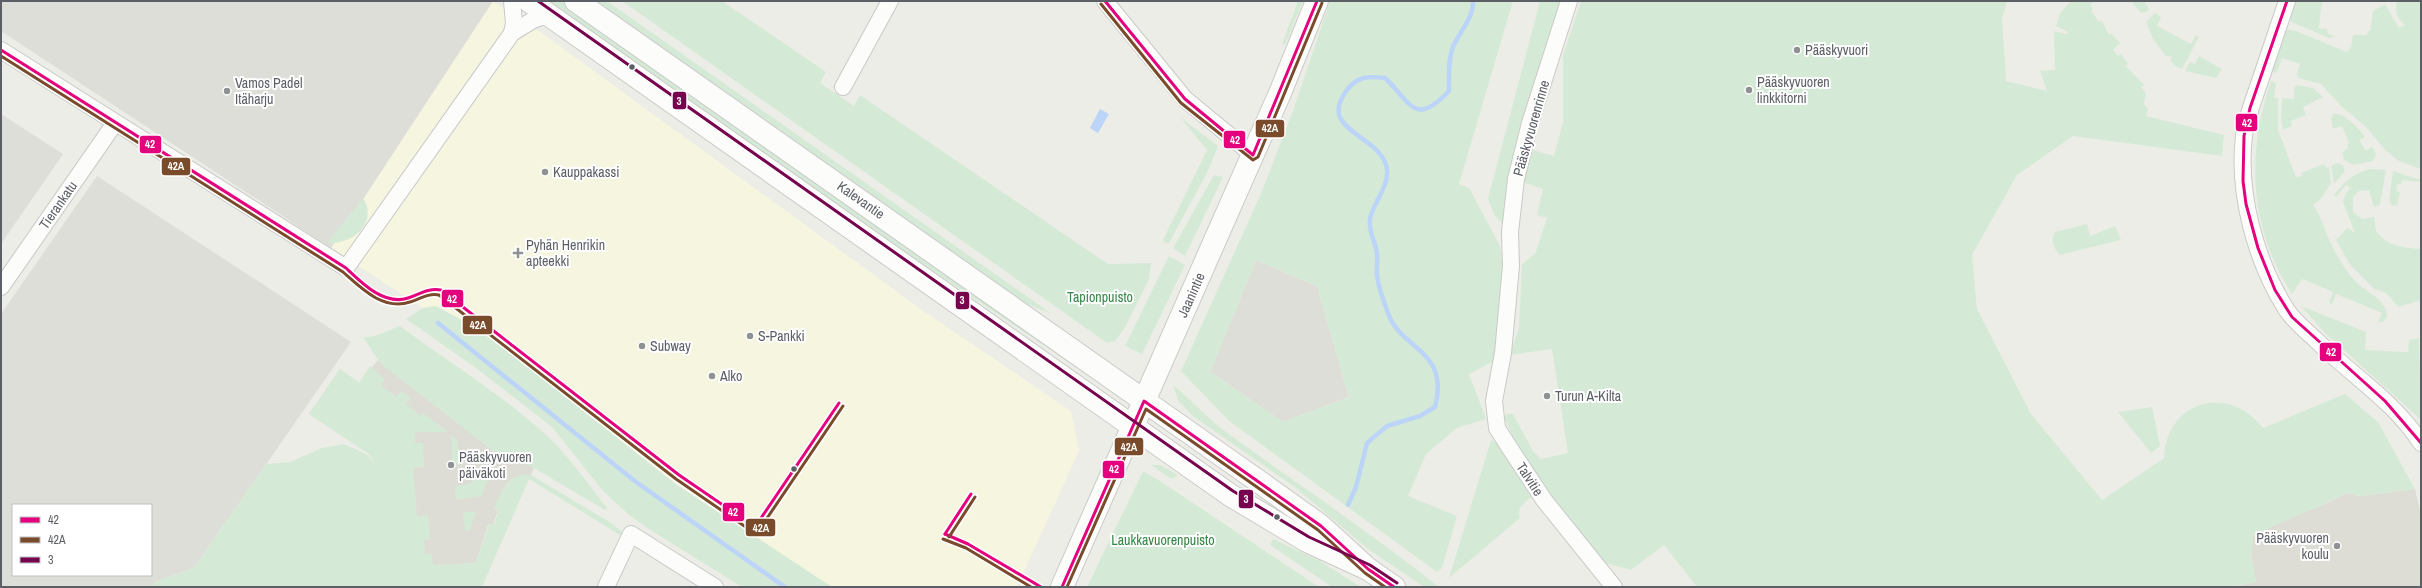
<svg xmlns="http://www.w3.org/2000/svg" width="2422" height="588" font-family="'Archivo Narrow',sans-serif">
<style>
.commercial{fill:#f6f5e0}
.industrial{fill:#deded8;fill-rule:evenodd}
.education{fill:#ddddd5}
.green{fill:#d5ead6;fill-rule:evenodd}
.water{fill:#bbd4f8}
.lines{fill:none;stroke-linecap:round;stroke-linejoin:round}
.stream{stroke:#bbd4f8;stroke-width:4.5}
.minor-casing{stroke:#c9cac8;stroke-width:18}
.secondary-casing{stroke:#cacac9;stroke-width:24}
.minor{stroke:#fcfcfb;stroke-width:16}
.secondary{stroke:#fcfcfb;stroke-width:22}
.bus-1-casing{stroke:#fff;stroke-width:6}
.bus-2-casing{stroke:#fff;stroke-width:6}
.bus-3-casing{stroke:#fff;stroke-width:6}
.bus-1{stroke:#e5007d;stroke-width:3}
.bus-2{stroke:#7a4b2a;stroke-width:3}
.bus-3{stroke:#77034e;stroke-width:3}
.poi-dot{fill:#8f9193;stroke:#fff;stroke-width:1.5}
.bus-dot{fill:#5d5f66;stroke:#fff;stroke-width:1.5}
.labels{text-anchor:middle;stroke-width:4;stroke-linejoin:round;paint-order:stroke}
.poi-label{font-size:14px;fill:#5d5f66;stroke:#fff;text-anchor:start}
.street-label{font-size:14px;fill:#5d5f66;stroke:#fff}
.park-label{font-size:14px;fill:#348646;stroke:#fff}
.line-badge{stroke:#fff;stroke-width:1.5}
.badge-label{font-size:11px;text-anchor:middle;font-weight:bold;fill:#fff}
</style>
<rect width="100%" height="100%" fill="#edede7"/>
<polygon class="commercial" points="493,1 543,34 922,310 1071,411 1079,451 1017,587 832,587 677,485 467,324 443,309 435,306 423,308 331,248"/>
<g class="industrial">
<polygon points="1,1 493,1 331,248 1,31"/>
<polygon points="1,114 63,154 1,244"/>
<path d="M97,176l254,166 -157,226 -39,14 -3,5h-151v-273zM13,505h138v70h-138z"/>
<polygon points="1256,260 1317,286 1349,397 1283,422 1210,372"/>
</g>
<g class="education">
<polygon points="378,360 496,453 522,461 534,468 531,475 522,475 507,483 493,525 488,525 476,563 417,566 383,480 369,454 309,414 340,369 359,383"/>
<polygon points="2415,489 2421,515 2421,587 2230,587 2256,582 2251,556 2253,536 2277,523 2327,503 2347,493 2361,496"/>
</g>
<g class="green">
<polygon points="542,1 563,1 1094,375 1092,378 880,235"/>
<polygon points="596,1 607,1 1052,314 1017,300"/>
<polygon points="622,1 722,1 826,72 820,83 854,106 860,95 1108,264 1151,263 1149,279 1124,329 1115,341 1107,343"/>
<polygon points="1298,1 1303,1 1285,45 1282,44"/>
<path d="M1330,1h183l-54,183 10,4 31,58 3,21 -4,34 -1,54 -4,6 -25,13 17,45 -29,9 -31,26 -18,42 49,20 -15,52 -5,4 -208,-151 -48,-50 81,-180 32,-83zM1256,260l61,26 32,111 -66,25 -73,-50z"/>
<polygon points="1540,1 1560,1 1524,120 1503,224 1494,215 1488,199"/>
<path d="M1581,1h426l-5,18 4,62 41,10 -7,-20 15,-1 -1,-39 12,3 2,-2 -12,-6 4,-13 11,-12h24l-5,4 3,3 -2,3 8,11 3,-2 7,15 2,-2 9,10 -7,7 5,6 3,-2 7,10 -2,2 18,19 -3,2 5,7 -2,10 4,5 -2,7 78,19 -2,21 -149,-20 -56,39 -45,80 5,54 54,105 71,86 62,-42c2,-58 65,-75 99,-30l82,-34 33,28 37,67 -54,7 -14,-3c-31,16 -63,27 -94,43l-2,20 5,26 -26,5h-533l-33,-42 -33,25 -26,-7 -58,-73 -30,-44 -13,-29 3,-3h6l20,37 8,8 27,-6 -16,-104 -42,6 9,-27 3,-64 13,-10 12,-36 -10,-3 6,-26 -18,-6 -1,-3 9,-30 21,6 9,-34v-67z"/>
<polygon points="2131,1 2144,1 2149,9 2146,12 2141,13"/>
<polygon points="2294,1 2322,1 2319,28 2327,29 2328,34 2336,37 2329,38 2287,20"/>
<path d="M2397,1h24v168l-22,-8 -13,-10 -20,-24 -26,-22 -19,-21 -23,-6 -1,-4 3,-10 -18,-6 -5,15 -7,-2 14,-42 12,2 51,21 4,-5 2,-12h14l1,-4h2l3,-20 12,-7 14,24 6,-3c-8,-7 -11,-13 -8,-24z"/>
<polygon points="2155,13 2161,17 2157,26 2191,44 2196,35 2199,37 2182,69 2175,66 2170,60 2172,58 2171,56 2166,56 2153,39 2146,22"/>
<polygon points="2199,56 2222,69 2216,78 2185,71 2190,62 2195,64"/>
<path d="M2271,81l5,2 -2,15h4v32l18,47 6,-1 -1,-3 23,-9 2,4 3,-1 2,16 -10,16 -8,6c9,12 11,25 18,38 6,14 15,28 25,39 11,11 32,18 31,35l-4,5h-5l4,-9 -46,-19 -4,10 -3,-1 4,-11 -31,-13 -10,15c-43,-66 -46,-140 -21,-213z"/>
<polygon points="2297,85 2313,88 2323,97 2303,107 2306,115 2291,121 2292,126 2283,130 2281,119 2282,98 2294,99 2294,88"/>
<path d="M2333,114c10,-3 27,15 32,23l-6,3 7,11 6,-4 4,7 -3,7 -20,4 -9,-5 -2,-8 7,-4 -2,-3 2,-2 -7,-17 -9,3 -2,-10z"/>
<polygon points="1180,117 1218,146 1208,171 1169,243 1166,243 1163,240 1207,150"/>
<polygon points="2337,163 2343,165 2345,171 2334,184 2331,166"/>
<path d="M2372,169l14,1 -6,35 -6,2 -5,-17 -10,1 -6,6v15l9,7 12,-2c2,4 0,10 3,15 9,14 30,16 44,17v51l-23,7c-9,-12 -11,-15 -24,-18l-23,-23 -15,-26 11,-12 8,5 -12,-31 3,-9 5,-5 -5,-3 -10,12 -2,-2c10,-13 22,-24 38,-26z"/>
<polygon points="2393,171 2421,180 2421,182 2402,180 2401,184 2397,184 2396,191 2400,192 2397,206 2393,205 2393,207 2389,201"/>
<polygon points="1214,175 1223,177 1185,256 1173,248"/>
<path d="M363,198c16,25 -11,47 -36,45z"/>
<path d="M2087,224l3,12 25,-10 6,14 -62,15c-5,-7 -9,-15 -4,-23z"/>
<polygon points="1169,256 1185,265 1142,354 1125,346"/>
<polygon points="435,306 479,329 677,485 832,587 742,587 647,528 628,514 603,491 552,427 476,368 406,319 423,308"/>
<polygon points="2301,306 2366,332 2365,350 2408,352 2409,340 2419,338 2421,420 2324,332"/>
<path d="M400,326c48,36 100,67 144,107 24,22 43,49 63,75l-2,2 -83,-49 -26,-8 -111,-86 -9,-10 -13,-20c12,1 26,-7 37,-11z"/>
<path d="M370,366l15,13 -4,6 15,12 5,-6 9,7 -4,6 14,12 3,-3 25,19h-33v11h8l1,24 -11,1 4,48 11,-1 2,24 -6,1 1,14h7l1,11 43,-2 13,-39 5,1 4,-14 -4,-3c7,-16 15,-37 37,-33l82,49 10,9v4l-94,-58 -47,108h-330l3,-5 39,-14 72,-104 24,-2 32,-14 22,-4 24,11 7,11 -6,-12 -60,-40 31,-45 19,14z"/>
<path d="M1173,386c4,0 40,37 49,43 73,53 146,102 217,158h-15l-56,-38 -72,-61 -102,-71 -15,-15z"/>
<polygon points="2152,407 2160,446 2151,453 2118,412"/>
<polygon points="451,435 457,440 460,464 453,465"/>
<path d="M1491,440l13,7 28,49c-7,7 -16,11 -12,22l-71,60z"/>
<polygon points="1151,465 1160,465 1178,475 1171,479"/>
<polygon points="484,467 489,475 482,496 456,500 455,486 470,484"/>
<polygon points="1143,471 1163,483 1319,587 1087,587"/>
<polygon points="463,512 476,512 470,530 465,531"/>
<polygon points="1273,539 1318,560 1361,587 1332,587 1270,545"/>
</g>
<polygon class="water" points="1100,109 1109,114 1098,133 1090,128"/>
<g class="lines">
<g class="stream">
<polyline points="438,323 636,482 785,587"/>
<path d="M1348,505l8,-18 11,-44 20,-17 33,-10 15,-9c15,-58 -34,-56 -47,-94 -4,-11 -10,-26 -11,-38 -1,-7 1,-14 0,-21 -1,-13 -9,-21 -7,-35 3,-16 19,-33 17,-49 -4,-36 -72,-38 -40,-80 10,-14 22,-14 38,-12 26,24 29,50 64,13 0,-14 -1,-31 4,-44 6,-15 21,-29 20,-46"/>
</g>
<g class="minor-casing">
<g id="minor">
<polyline points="1105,1 1185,99 1253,155"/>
<polyline points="1569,1 1530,123 1516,179 1510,232 1511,266 1503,353 1494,401 1497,428 1511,450 1544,500 1614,587"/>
<path d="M2287,1c-9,27 -18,53 -27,80 -6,18 -14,37 -16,55 -7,58 12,125 42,173 7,11 20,22 30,31 35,35 78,61 105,103"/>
<polyline points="512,33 514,23 512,1"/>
<polyline points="1,50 346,268 512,33 533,20 548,15"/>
<polyline points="843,87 890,1"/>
<polyline points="1,287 115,123"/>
<polyline points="606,587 631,534 715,587"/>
</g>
</g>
<g class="secondary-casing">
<g id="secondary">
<polyline points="529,1 1230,495 1307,541 1368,569"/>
<polyline points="576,1 1261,483 1321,526 1368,569 1394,587"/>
<polyline points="1062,587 1280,93 1317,1"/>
</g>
</g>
<use href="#minor" class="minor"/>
<use href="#secondary" class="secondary"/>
<g class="bus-1-casing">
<g id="bus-1">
<polyline points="1105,1 1185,99 1253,155 1317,1"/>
<polyline points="2287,1 2250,108 2244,136 2243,181 2246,204 2258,248 2275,290 2292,317 2385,401 2421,443"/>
<path d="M1,50l345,218c16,15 38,38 62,30 12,-4 20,-10 33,-8l238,185 76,52 84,-124"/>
<polyline points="945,534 968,544 1041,587"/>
<polyline points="945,534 971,494"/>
<polyline points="1062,587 1144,401 1321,526 1368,569 1394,587"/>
</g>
</g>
<g class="bus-2-casing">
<g id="bus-2">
<polyline points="1101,4 1181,103 1253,160 1258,157 1322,3"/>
<path d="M1,56l342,216c18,16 40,39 67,30 10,-3 18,-9 29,-7l237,184 77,53 6,-2 84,-124"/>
<polyline points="949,537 975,497"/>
<polyline points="943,539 966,548 1031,587"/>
<polyline points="1067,587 1146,409 1318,530 1365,573 1385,587"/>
</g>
</g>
<g class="bus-3-casing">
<polyline id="bus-3" points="538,1 1233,491 1309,537 1370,565 1397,583"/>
</g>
<use href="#bus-1" class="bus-1"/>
<use href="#bus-2" class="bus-2"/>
<use href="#bus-3" class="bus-3"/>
</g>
<g class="poi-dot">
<circle cx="1797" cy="50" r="4"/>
<circle cx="1749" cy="90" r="4"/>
<circle cx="227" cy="91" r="4"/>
<circle cx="545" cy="172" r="4"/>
<path d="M516 247h4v4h4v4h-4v4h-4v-4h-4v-4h4z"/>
<circle cx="750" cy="336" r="4"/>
<circle cx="642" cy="346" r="4"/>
<circle cx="712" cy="376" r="4"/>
<circle cx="1547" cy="396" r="4"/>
<circle cx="451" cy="465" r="4"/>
<circle cx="2337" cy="546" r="4"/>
</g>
<g class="bus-dot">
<circle cx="632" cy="67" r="3.5"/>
<circle cx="794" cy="469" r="3.5"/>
<circle cx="1277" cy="517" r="3.5"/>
</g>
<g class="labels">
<g class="poi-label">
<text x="1805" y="55">Pääskyvuori</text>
<text x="1757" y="87">Pääskyvuoren<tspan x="1757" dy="16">linkkitorni</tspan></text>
<text x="235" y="88">Vamos Padel<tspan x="235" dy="16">Itäharju</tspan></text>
<text x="553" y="177">Kauppakassi</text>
<text x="526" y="250">Pyhän Henrikin<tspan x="526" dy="16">apteekki</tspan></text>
<text x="758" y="341">S-Pankki</text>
<text x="650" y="351">Subway</text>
<text x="720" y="381">Alko</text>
<text x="1555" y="401">Turun A-Kilta</text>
<text x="459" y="462">Pääskyvuoren<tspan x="459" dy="16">päiväkoti</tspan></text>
<text x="2329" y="543" text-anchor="end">Pääskyvuoren<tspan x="2329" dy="16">koulu</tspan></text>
</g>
<g class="street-label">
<text transform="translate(1531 128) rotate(-74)" y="5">Pääskyvuorenrinne</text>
<text transform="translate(861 200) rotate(35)" y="5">Kalevantie</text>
<text transform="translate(58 205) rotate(-55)" y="5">Tierankatu</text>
<text transform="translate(1191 295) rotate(-66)" y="5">Jaanintie</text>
<text transform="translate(1530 479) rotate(57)" y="5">Talvitie</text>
</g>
<g class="park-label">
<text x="1100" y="302">Tapionpuisto</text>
<text x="1163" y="545">Laukkavuorenpuisto</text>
</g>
</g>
<g class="line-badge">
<rect x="672" y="91" width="15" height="19" rx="4" fill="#77034e"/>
<rect x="2235" y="113" width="23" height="19" rx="4" fill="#e5007d"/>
<rect x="1255" y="119" width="30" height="19" rx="4" fill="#7a4b2a"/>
<rect x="1223" y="130" width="23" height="19" rx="4" fill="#e5007d"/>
<rect x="139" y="135" width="23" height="19" rx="4" fill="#e5007d"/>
<rect x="161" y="157" width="30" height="19" rx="4" fill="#7a4b2a"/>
<rect x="441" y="289" width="23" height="19" rx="4" fill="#e5007d"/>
<rect x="955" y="291" width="15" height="19" rx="4" fill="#77034e"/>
<rect x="462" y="315" width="31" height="20" rx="4" fill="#7a4b2a"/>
<rect x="2319" y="342" width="23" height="20" rx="4" fill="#e5007d"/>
<rect x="1114" y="437" width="30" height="19" rx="4" fill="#7a4b2a"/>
<rect x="1102" y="460" width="23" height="19" rx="4" fill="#e5007d"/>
<rect x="1238" y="489" width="16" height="20" rx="4" fill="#77034e"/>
<rect x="722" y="502" width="23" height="20" rx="4" fill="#e5007d"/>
<rect x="745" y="518" width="31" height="19" rx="4" fill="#7a4b2a"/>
</g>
<g class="badge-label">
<text x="679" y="105">3</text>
<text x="2247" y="127">42</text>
<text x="1270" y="132">42A</text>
<text x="1235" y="144">42</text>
<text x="150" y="148">42</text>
<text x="176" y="170">42A</text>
<text x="452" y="303">42</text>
<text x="962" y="304">3</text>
<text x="478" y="329">42A</text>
<text x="2331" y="356">42</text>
<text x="1129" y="451">42A</text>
<text x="1114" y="473">42</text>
<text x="1246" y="503">3</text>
<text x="733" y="516">42</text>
<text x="761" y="532">42A</text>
</g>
<rect width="2422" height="588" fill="none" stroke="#5d5f66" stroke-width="4"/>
<rect x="12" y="504" width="140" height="72" fill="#ffffff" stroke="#bebfc2"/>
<rect x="20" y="517" width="20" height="6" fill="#e5007d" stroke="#bebfc2"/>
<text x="48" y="524" font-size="12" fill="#5d5f66">42</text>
<rect x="20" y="537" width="20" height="6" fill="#7a4b2a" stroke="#bebfc2"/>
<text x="48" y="544" font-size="12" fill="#5d5f66">42A</text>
<rect x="20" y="557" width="20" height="6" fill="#77034e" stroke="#bebfc2"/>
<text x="48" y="564" font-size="12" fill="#5d5f66">3</text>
</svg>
